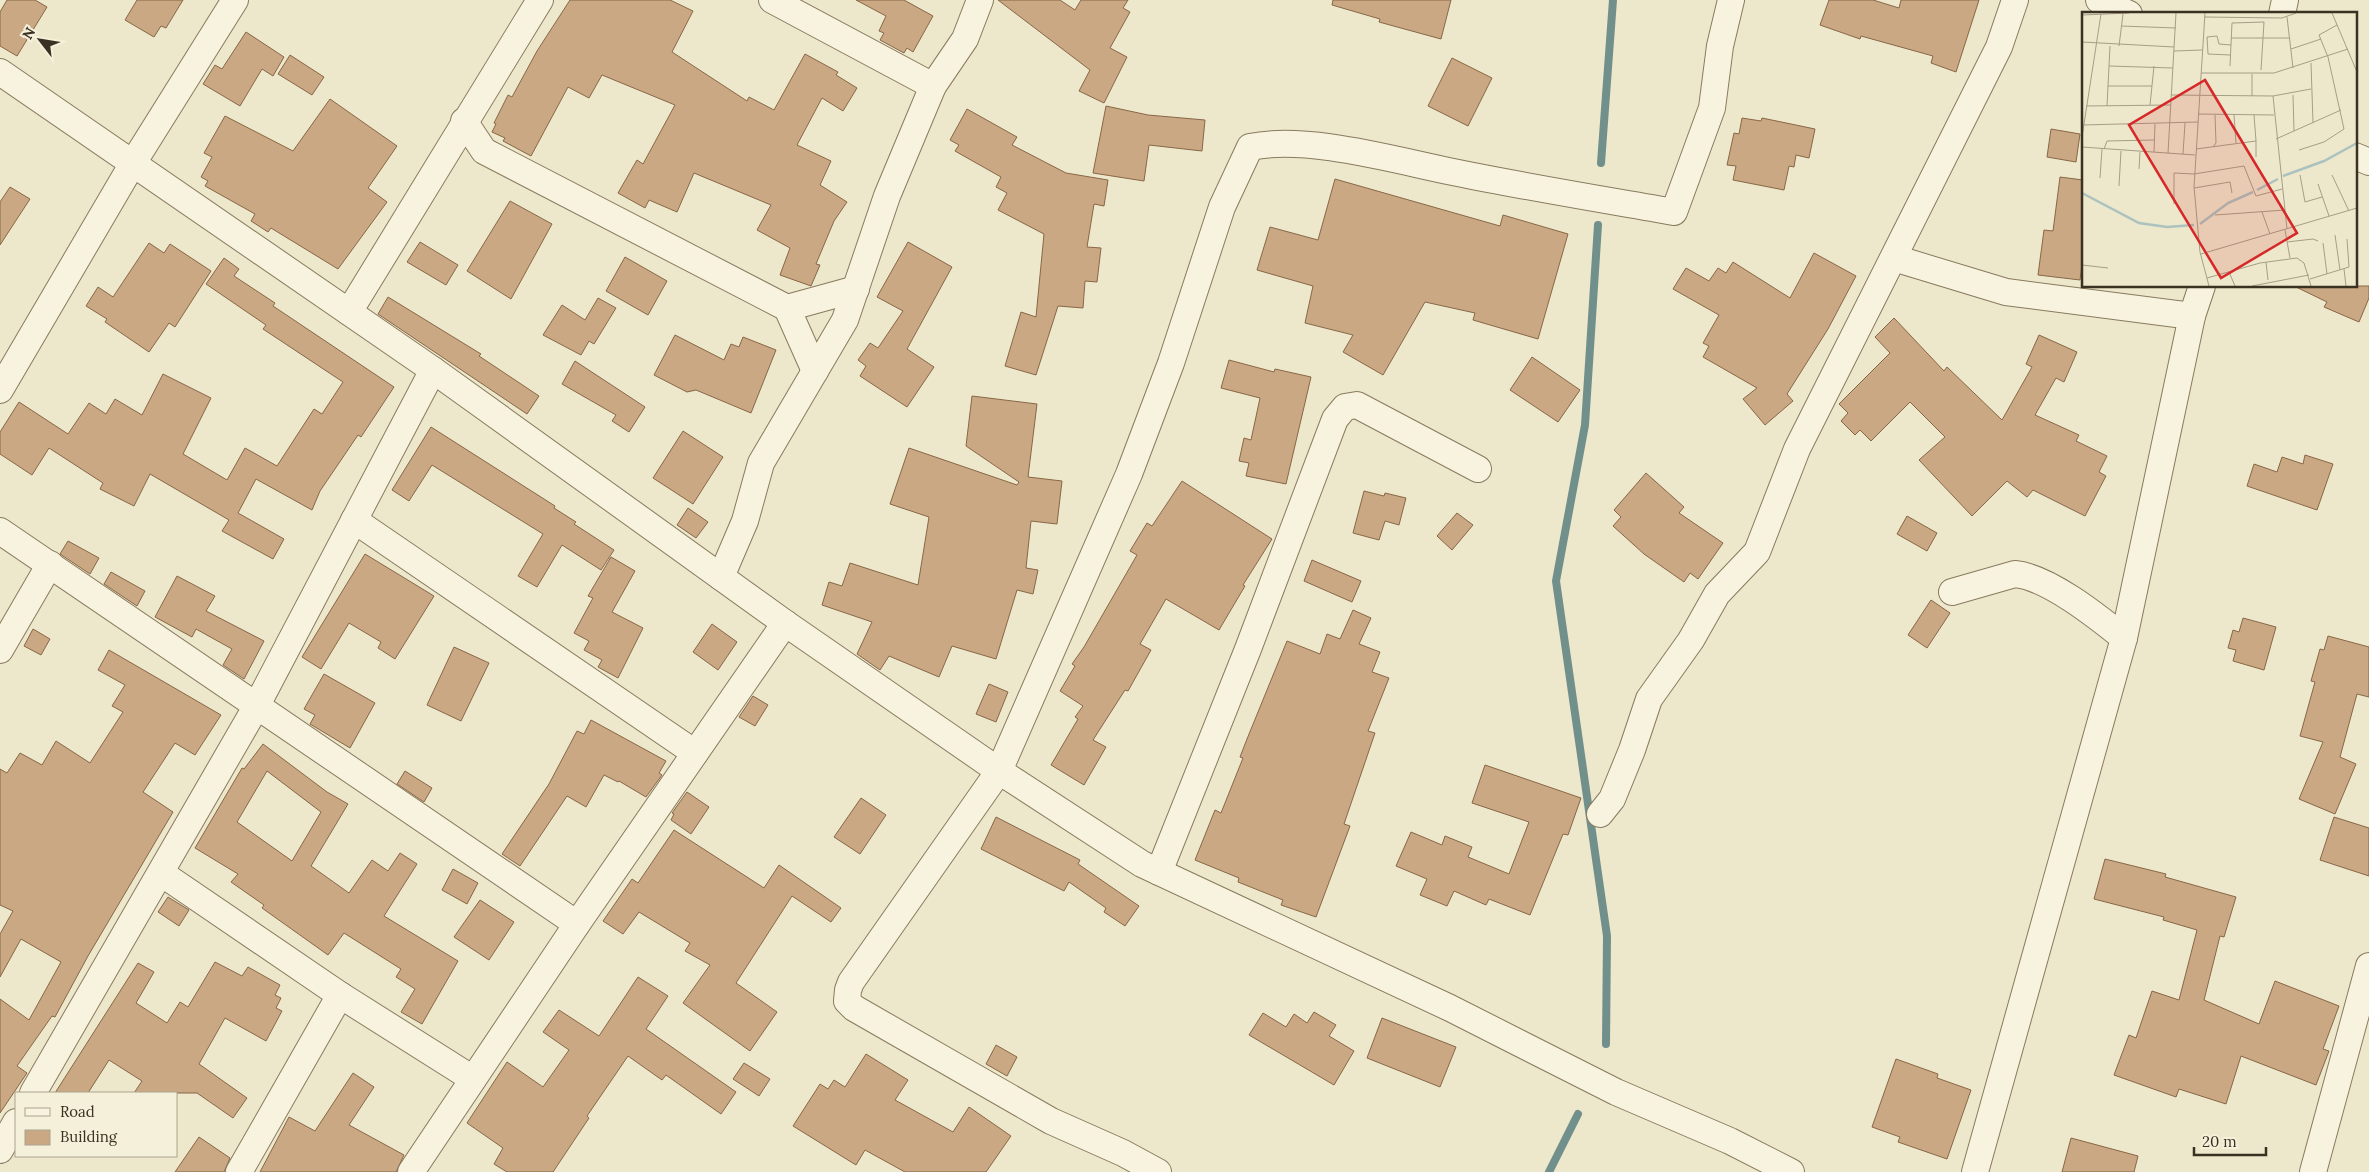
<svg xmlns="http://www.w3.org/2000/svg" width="2369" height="1172" font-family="Lora,serif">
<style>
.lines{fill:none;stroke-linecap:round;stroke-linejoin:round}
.stream{stroke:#71908c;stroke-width:8}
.building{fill:#c9a883;stroke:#886746;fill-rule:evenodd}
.minor-casing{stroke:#897a5f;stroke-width:28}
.minor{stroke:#f8f3de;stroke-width:26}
.inset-river{fill:none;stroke:#abc2be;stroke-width:2.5}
.inset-road{fill:none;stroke:#a69e87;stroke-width:1}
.view{fill:#d62828;fill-opacity:0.15;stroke:#d62828;stroke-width:2.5}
.inset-edge{fill:none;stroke:#3b3122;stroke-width:2.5}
</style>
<rect width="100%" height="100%" fill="#ede7cb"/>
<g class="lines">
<g class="stream">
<polyline points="1601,163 1613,0"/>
<polyline points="1598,225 1585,425 1556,581 1607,936 1606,1044"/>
<polyline points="1549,1172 1578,1114"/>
</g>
</g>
<g class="building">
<polygon points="7,0 35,0 47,7 17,56 0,46 0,12"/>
<polygon points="137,0 183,0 166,28 161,26 154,37 125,20"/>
<polygon points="570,0 670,0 693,11 672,52 747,101 749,97 774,110 805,54 838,72 836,75 857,88 843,111 822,98 797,145 831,161 820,185 847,202 834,221 816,264 820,265 811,286 780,275 790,248 757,230 771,205 694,173 677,212 649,200 645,208 618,193 637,160 643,164 675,105 602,75 589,98 568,87 531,156 503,141 505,138 492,132 496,124 494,123 508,95 512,97 537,51"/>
<polygon points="856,0 904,0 933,16 913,52 907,48 904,53 880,40 884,33 879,31 886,16"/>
<polygon points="998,0 1060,0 1075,10 1081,0 1128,0 1123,8 1130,12 1110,48 1127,57 1104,103 1079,91 1090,70"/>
<polygon points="1333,0 1451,0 1441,39 1379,22 1380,19 1332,5"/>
<polygon points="1829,0 1873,0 1899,8 1901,0 1979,0 1956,72 1931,63 1933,56 1861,36 1860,39 1820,25"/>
<polygon points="246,32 284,57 273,76 262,69 240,106 203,84 215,65 222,69"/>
<polygon points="290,55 324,77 312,95 278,74"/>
<polygon points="1452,58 1492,78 1468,126 1428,106"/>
<polygon points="330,99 397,146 368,188 387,202 338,269 271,228 268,232 251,221 255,214 205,186 208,181 201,177 212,157 204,153 225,116 293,151"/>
<polygon points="1106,106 1148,115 1205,120 1202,151 1149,145 1144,181 1093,173"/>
<polygon points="967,109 1017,137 1012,145 1066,173 1108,180 1104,206 1094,204 1087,247 1101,248 1097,282 1085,281 1083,308 1058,306 1036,375 1005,366 1021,312 1036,317 1044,234 998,210 1007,193 996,187 1001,177 955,151 959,145 950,140"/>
<polygon points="1742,118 1761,121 1762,118 1815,129 1809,158 1796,155 1794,167 1789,166 1784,190 1733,180 1736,166 1727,165 1734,133 1739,134"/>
<polygon points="2051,129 2080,134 2076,162 2047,157"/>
<polygon points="2060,177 2083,180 2083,256 2080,280 2038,275 2044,230 2053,231"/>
<polygon points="1335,179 1500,226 1503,215 1568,234 1538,339 1473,320 1475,313 1425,302 1383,375 1343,352 1353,335 1305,323 1313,286 1257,270 1270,227 1318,240"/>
<polygon points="10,187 30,199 0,245 0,202"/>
<polygon points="510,201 552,224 511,299 467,271"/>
<polygon points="420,242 458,265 446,285 407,262"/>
<polygon points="908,242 952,267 907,349 934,367 907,407 860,376 866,366 858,360 870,343 878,348 903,311 877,297"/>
<polygon points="149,243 164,253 170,244 211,271 175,327 169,323 149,352 105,322 107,319 86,306 98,287 113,297"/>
<polygon points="1814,253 1856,276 1828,329 1787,394 1793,401 1765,425 1743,399 1757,388 1703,357 1709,346 1703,343 1719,315 1673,289 1686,268 1709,281 1718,268 1726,273 1733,262 1790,298"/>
<polygon points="625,257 667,281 648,315 606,291"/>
<polygon points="224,258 239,269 234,276 275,303 273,306 394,387 361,437 358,435 320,491 312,510 256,479 238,513 284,539 273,559 222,531 229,520 150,474 134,506 100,489 103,483 49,448 32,475 0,454 0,432 19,402 68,434 89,403 106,414 115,399 142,415 163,374 211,398 183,454 227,480 245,448 277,466 314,409 322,414 343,382 263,329 266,325 206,284"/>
<polygon points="2294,286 2369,286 2369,298 2359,322 2324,307 2327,302"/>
<polygon points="388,297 481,354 479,356 539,396 527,414 378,314"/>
<polygon points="598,298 616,308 594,344 589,341 581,355 543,335 562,305 585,320"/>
<polygon points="1894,318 1944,371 1947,367 2002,420 2032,367 2026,364 2039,335 2077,352 2064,382 2056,378 2035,415 2079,435 2076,441 2107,456 2099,472 2106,476 2085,516 2033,490 2027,497 2007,481 1972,516 1919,460 1945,437 1910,402 1871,441 1860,430 1855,435 1841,421 1848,413 1839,404 1890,353 1875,337"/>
<polygon points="675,335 724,360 731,344 739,347 743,337 776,350 751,413 696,390 687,392 654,375"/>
<polygon points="1532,357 1580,390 1558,422 1510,390"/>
<polygon points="1229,360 1274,372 1275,369 1311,377 1286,484 1246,476 1249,463 1239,461 1244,438 1251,440 1260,398 1221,388"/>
<polygon points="575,361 645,407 629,432 612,421 616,415 562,384"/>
<polygon points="972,396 1037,404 1028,477 1062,481 1057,524 1031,521 1026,568 1038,570 1033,594 1017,590 996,659 952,646 939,677 889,656 880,670 857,654 872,622 822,605 829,582 842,586 850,563 918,585 929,517 890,504 909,448 1017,485 1019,482 966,446"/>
<polygon points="431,427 555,506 554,508 576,522 574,524 614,550 601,570 562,545 537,587 518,576 543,534 432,465 409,501 392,490"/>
<polygon points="683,431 723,457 693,504 653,478"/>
<polygon points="2305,455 2333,464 2317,510 2247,486 2254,464 2277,472 2282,457 2303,464"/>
<polygon points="1646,473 1684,507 1679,513 1723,543 1698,579 1690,573 1684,582 1644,554 1613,526 1621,517 1614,510"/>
<polygon points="1182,481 1272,539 1243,585 1245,586 1219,630 1166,599 1140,644 1151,650 1128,691 1125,690 1093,740 1106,747 1084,785 1051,765 1078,719 1075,717 1083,706 1060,691 1075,666 1072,664 1084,647 1137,555 1130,551 1147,523 1152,526"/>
<polygon points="1364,491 1384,496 1385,493 1406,498 1399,525 1385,521 1379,540 1353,533"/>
<polygon points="688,508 708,522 696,538 677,525"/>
<polygon points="1457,513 1473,525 1452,550 1437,536"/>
<polygon points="1907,516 1937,533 1927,551 1897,534"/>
<polygon points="68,541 99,558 90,574 60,554"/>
<polygon points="365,554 434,596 395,659 378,648 381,642 349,623 321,669 302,657"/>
<polygon points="611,557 635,571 612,612 643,628 618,678 598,667 602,660 584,650 589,641 574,633 593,598 588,596"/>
<polygon points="1312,560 1361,581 1352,602 1304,581"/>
<polygon points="111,572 145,591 137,606 104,584"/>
<polygon points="177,576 215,596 206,611 264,641 244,679 223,665 232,649 196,629 192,637 155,617"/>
<polygon points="1931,600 1950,613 1927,648 1908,635"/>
<polygon points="1353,610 1371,618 1359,644 1380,652 1372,672 1389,678 1368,731 1375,733 1344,824 1350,826 1316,917 1281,905 1283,900 1238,882 1239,878 1195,860 1215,810 1221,813 1243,758 1240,757 1247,739 1287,641 1320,654 1327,634 1340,639"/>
<polygon points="2243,618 2276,627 2264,670 2233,661 2236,650 2228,648 2233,630 2239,632"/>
<polygon points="712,624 737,642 718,670 693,652"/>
<polygon points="33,629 50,639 41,655 24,646"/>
<polygon points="2328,636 2369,647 2369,697 2357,694 2340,757 2356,764 2335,814 2299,799 2323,742 2300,736 2315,682 2311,681 2320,649 2324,650"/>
<polygon points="454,647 489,663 461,721 427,705"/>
<polygon points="109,650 221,715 195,755 175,743 143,792 173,812 88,956 55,1017 52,1016 17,1066 27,1073 0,1113 0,999 29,1020 61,962 21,939 0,977 0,934 13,911 0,905 0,769 7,773 20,753 42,765 56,741 90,763 123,712 112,706 125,685 98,670"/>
<polygon points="324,674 375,703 350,748 310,724 315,715 304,709"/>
<polygon points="989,684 1008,692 996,722 976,714"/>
<polygon points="753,696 768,705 755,726 739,717"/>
<polygon points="591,720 666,761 659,773 662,775 646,797 619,781 618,782 604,775 586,807 567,796 520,866 502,854 549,784 577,731 584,734"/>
<path d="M263,744l64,48 21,12 -37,62 38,27 23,-33 16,11 12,-18 17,11 -33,52 74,45 -36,63 -21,-12 14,-23 -19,-12 5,-8 -57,-36 -16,22 -66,-47 2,-3 -33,-23 7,-8 -43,-26 47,-80 2,1zM267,771l54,41 -29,49 -55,-39z"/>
<polygon points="1485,765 1581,798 1568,835 1563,834 1530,915 1489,899 1486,905 1454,891 1447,906 1420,895 1427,879 1396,866 1411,832 1442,845 1445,836 1472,847 1468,857 1509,874 1529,822 1472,803"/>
<polygon points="405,771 432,788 424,802 397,784"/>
<polygon points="687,792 709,807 691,834 671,820 674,814 672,813"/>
<polygon points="861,798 886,815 860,854 834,837"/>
<polygon points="996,817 1080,860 1078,864 1139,906 1125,926 1104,912 1106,908 1069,882 1064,891 981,849"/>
<polygon points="2334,817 2369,828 2369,876 2320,860"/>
<polygon points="674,830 764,888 779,865 841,908 831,922 792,896 736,983 777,1012 750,1051 683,1003 710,965 685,951 690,943 639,912 623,934 603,921 632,879 638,883"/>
<polygon points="2105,859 2166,874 2165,877 2236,897 2224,937 2220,936 2204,1000 2259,1024 2275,981 2339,1006 2323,1049 2329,1051 2316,1085 2241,1056 2226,1104 2179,1089 2176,1097 2114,1075 2129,1035 2136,1038 2152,991 2179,1000 2197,930 2163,920 2164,917 2094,899"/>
<polygon points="453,869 478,883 467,904 442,890"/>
<polygon points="168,897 189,910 179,926 158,912"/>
<polygon points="480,900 514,922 489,960 454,937"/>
<polygon points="215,962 242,976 248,967 280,985 275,995 281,998 276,1008 282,1011 266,1041 225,1018 199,1064 247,1098 233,1118 197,1093 134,1093 142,1081 109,1060 88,1093 55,1093 138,963 154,972 136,1003 167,1023 180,1002 188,1007"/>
<polygon points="638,977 668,996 646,1029 736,1092 721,1114 666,1075 662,1080 628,1056 587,1116 589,1118 553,1172 507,1172 494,1164 503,1148 467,1123 507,1062 543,1087 569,1050 543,1032 559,1010 599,1036"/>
<polygon points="1314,1012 1336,1025 1329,1036 1354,1051 1334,1085 1249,1035 1263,1013 1286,1027 1294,1014 1307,1023"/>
<polygon points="1382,1018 1456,1047 1440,1087 1367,1058"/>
<polygon points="996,1045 1017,1057 1007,1076 986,1064"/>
<polygon points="866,1054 908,1080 895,1100 953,1132 969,1107 1011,1136 986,1172 905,1172 865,1150 856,1165 793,1126 820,1084 828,1089 834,1080 845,1087"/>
<polygon points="1896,1059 1938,1074 1937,1078 1971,1090 1947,1159 1898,1142 1900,1137 1872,1127"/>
<polygon points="744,1063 770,1079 759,1096 733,1079"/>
<polygon points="353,1073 374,1087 349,1125 404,1155 396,1172 260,1172 289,1117 315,1131"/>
<polygon points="199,1137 230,1158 224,1172 175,1172"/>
<polygon points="2071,1138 2138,1156 2134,1172 2062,1172"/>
</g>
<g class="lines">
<g class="minor-casing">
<g id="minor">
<polyline points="772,0 933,86"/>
<polyline points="2099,0 2129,14"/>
<polyline points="2282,14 2285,0"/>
<polyline points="0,72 433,370 785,623 999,771 1142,864 1450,1008 1616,1092 1730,1141 1791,1172"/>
<polyline points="464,121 484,151 787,308 815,371"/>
<polyline points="2355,156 2369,162"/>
<polyline points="1894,258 2006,292 2192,316"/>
<polyline points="787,308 856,289"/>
<polyline points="349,312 540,0"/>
<polyline points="0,390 133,163 235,0"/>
<polyline points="354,520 695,753"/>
<polyline points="0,531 577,924"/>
<polyline points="721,577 745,521 761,463 845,320 887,196 933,86 965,39 980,0"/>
<path d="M1952,592l63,-18c33,3 83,43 109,64"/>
<polyline points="0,650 50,564"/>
<polyline points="1600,814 1612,799 1632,750 1649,699 1691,640 1717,594 1757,552 1797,449 1999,47 2015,0"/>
<polyline points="1159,872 1248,649 1335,419 1345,407 1357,405 1478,469"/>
<polyline points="161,873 340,995 473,1079"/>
<polyline points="33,1093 256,707 433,370"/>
<polyline points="0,1150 16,1122"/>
<polyline points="239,1172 340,995"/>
<polyline points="411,1172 577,924 785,623"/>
<path d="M1158,1172l-35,-19 -72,-32 -197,-113 -7,-7 1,-11 3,-8 148,-211 130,-297 42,-111 51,-156 28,-60c57,-12 144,13 203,25 73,15 147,27 221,40l38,-104 8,-62 11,-46"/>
<polyline points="1975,1172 2124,638 2192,316 2202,286"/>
<polyline points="2313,1172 2369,966"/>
</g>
</g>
<use href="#minor" class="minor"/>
</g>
<g transform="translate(2082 12)">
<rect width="275" height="275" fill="#ede7cb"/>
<path class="inset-river" d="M201,164l41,-15 33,-18M175,178l21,-11M0,181l57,30 28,4 27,-2M118,212l28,-21 25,-11"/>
<path class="inset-road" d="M123,1l-11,174 6,65 9,34M250,1l25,59M0,3l47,-2M122,5l78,1 14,-5M205,5l6,51M39,14l55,2M149,26h58M0,30l92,5M37,34l4,-32M209,37l30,-10M92,39l28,-1M148,43l-22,-1 -1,-17 10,-1 2,8 12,1M229,51l2,60M27,54l64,2M148,54l2,-43 32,-1 -3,48M119,61h73l74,-24M26,74h44M89,83l102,1 38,-7M211,83l1,36M170,84v-22M191,84l14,133M68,93l4,-39M4,94l85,-1M25,94l3,-60M116,102l76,1M152,103l2,28M0,113l116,-3M0,125l19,-123M194,127l65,-29M174,129v16M0,135l113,8M131,135l3,-4 -1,-28M22,137l3,-8 47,-1M114,137l60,-8 -2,-26M217,138l25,-8 20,-13 -16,-72 -9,-22 18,-10M72,140l1,-28M86,141l8,-140M101,142l2,-31M57,157l1,-17M218,163l5,27 17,-5M250,163l17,36M18,166l2,-29M236,172l11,32M37,174l2,-35M112,176l36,-6 2,11M92,192v-31l20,1 50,-8 12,30 26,-7M180,200l8,22M133,203l70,-5M203,218l5,28M253,223l5,35M205,230l26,-3 5,2M241,231l4,31M119,242l156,-46M184,250l2,18M0,253l26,3M262,257l2,17M147,260l6,14M125,266l53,-15 37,-5 7,5 7,23M228,267l39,-12 -2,-28M170,274l57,-11"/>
<path class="view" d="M123,68l92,153 -76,45 -92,-153z"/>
<rect width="275" height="275" class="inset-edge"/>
</g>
<rect x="15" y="1092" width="162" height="65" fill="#f5f0da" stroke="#aba490"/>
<rect x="25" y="1108" width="25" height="8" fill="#f8f3de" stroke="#aba490"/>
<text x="60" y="1117" font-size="15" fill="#3b3122">Road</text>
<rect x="25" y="1130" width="25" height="15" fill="#c9a883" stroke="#aba490"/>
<text x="60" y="1142" font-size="15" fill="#3b3122">Building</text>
<g transform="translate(40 40) rotate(301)" stroke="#f5f0da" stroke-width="4" paint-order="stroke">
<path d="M0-4L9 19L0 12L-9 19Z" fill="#3b3122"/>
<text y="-8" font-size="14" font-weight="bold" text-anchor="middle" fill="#3b3122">N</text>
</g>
<path d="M2194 1147v8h72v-8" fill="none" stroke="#3b3122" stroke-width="2.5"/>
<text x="2202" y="1147" font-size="15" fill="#3b3122" stroke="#f5f0da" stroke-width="4" paint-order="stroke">20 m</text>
</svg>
